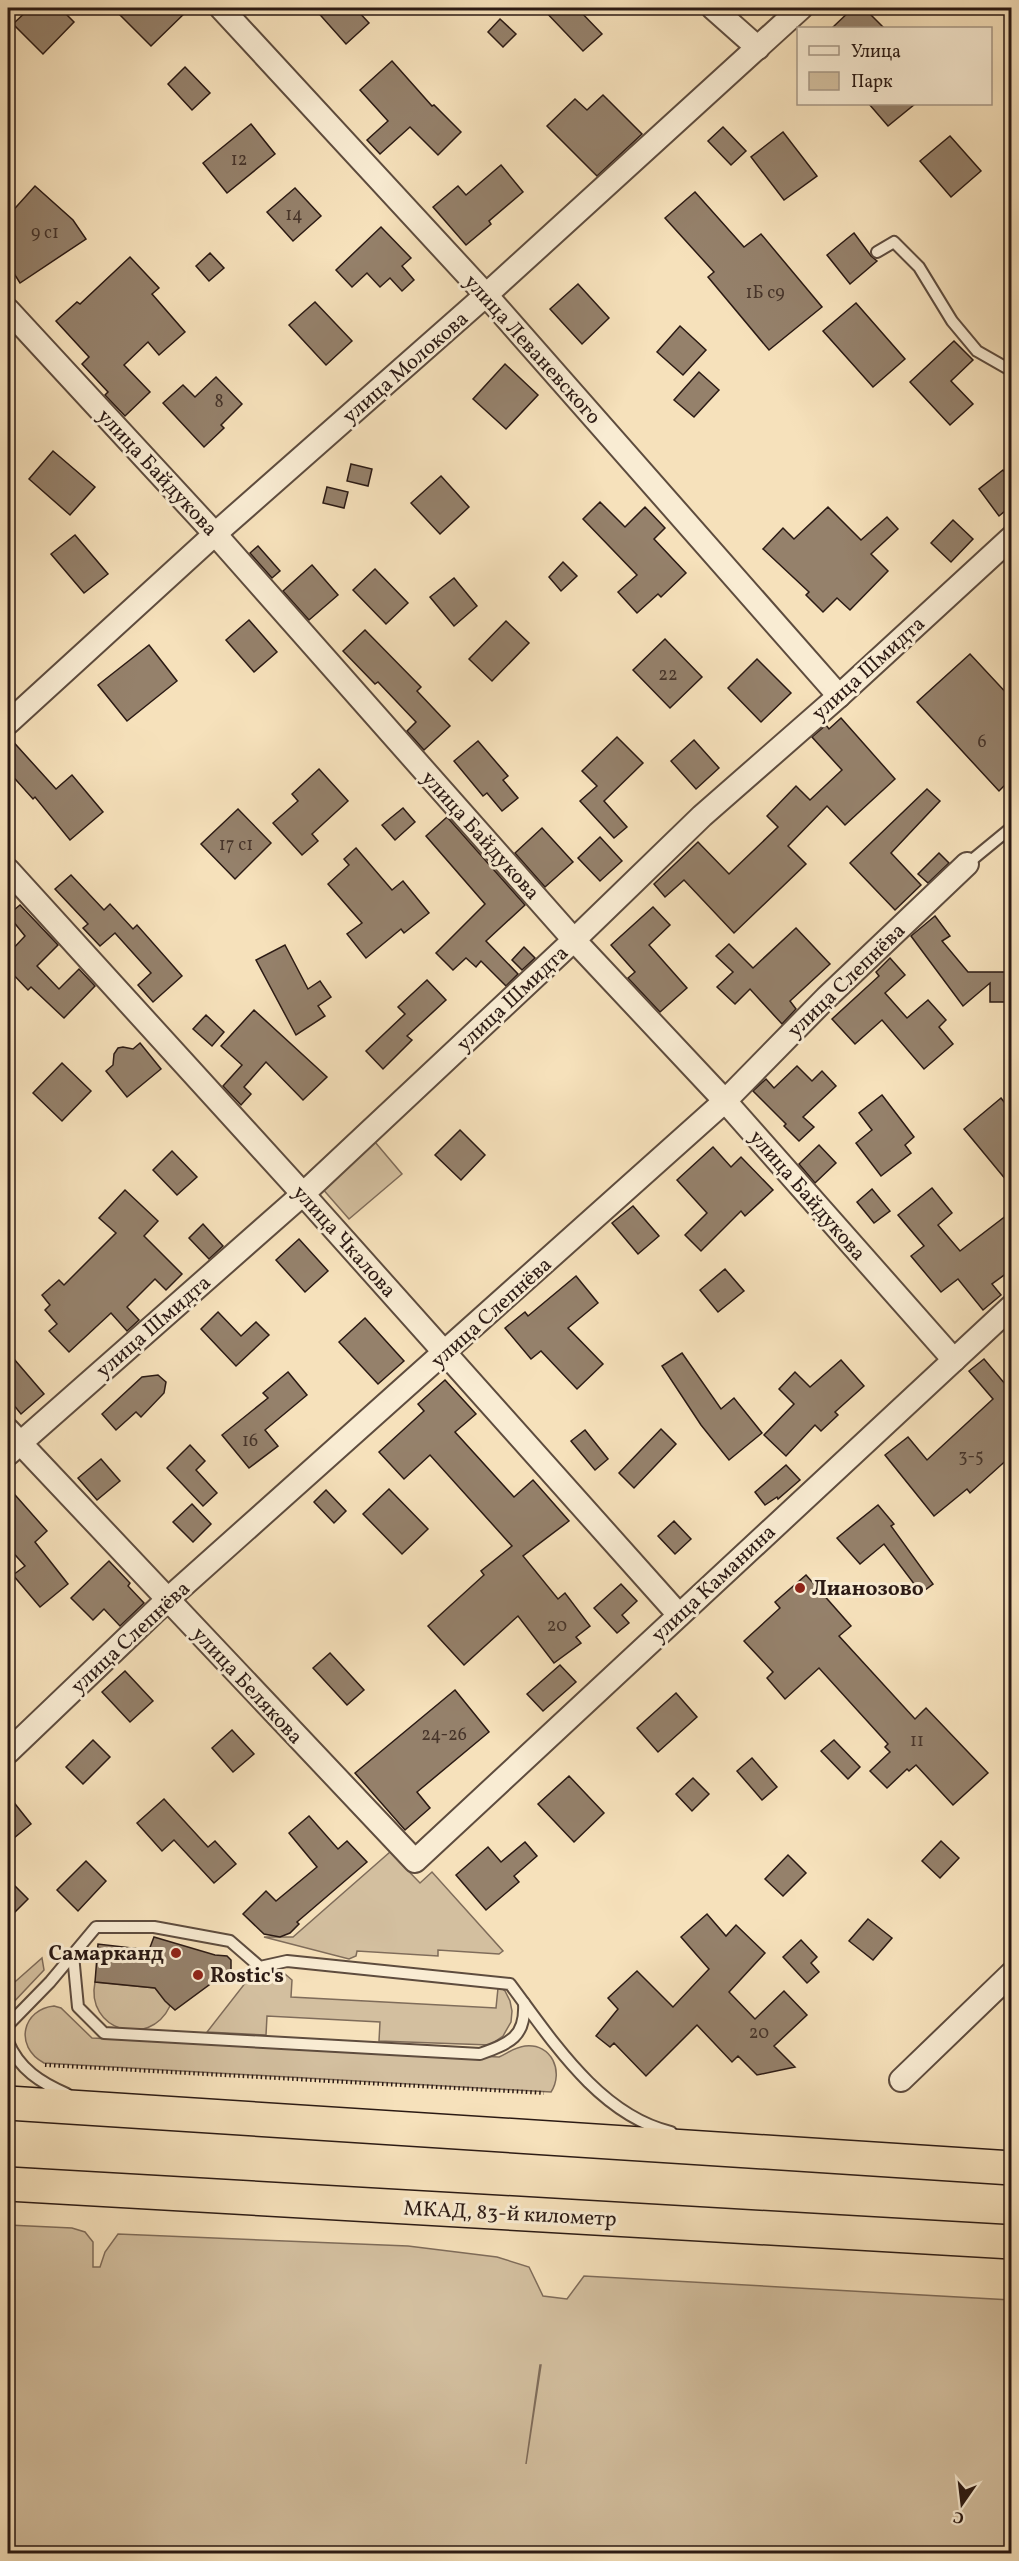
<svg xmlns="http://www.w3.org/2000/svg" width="1019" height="2561" font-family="Vollkorn,serif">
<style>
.green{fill:#d3bf9f;stroke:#7f6c5a;stroke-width:1.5;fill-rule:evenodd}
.building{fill:#95816b;stroke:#2b1a14;stroke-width:1.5}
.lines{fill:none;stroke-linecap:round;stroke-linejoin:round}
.service-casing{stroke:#5e4c3e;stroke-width:14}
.minor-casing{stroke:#5e4c3e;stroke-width:26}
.trunk-casing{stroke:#2b1a14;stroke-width:36}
.path{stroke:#2b1a14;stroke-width:4;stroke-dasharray:1.5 3;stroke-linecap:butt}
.service{stroke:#f9ecd3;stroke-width:10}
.minor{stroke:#f9ecd3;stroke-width:22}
.trunk{stroke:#f6e1bb;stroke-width:33}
.poi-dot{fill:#8f2418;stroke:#f9ecd3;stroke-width:2}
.labels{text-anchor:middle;stroke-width:6;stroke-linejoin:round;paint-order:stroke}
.number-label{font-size:18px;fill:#46342a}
.street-label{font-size:21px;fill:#2b1a14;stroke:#f9ecd3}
.poi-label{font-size:21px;font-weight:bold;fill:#2b1a14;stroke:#f9ecd3;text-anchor:start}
</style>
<rect width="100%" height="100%" fill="#f6e1bb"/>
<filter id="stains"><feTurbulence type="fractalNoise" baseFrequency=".00333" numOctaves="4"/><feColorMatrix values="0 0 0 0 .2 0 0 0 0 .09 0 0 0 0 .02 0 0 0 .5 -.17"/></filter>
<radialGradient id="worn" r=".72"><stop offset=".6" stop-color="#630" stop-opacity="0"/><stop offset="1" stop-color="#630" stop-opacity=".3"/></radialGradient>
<g class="green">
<polygon points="375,1142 402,1174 349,1219 321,1187"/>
<polygon points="390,1852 420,1883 432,1872 503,1951 499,1954 438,1950 438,1956 357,1951 356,1956 349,1959 264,1937 293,1937"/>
<polygon points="42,1958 44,1970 8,2008 8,1988"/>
<polygon points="253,1973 260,1975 285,1974 292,1980 291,1997 496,2008 498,1988 501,1988 505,1991 510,2001 512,2011 511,2022 503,2036 490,2045 379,2041 380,2022 267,2016 266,2035 207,2032"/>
<path d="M95,1982l60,6 15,18c-21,44 -85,24 -75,-24z"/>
<path d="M54,2006l7,2 31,30 407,19c9,-4 16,-10 26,-11 27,-3 39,26 26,46l-507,-29c-31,-17 -21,-54 10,-57z"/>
<path d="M8,2225l64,3 13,4 8,10v25h7l5,-15 13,-18 290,12 89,11 32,10 14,29 24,3 17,-23 427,24v253h-1003zM540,2365h1l-15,99z"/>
</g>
<g class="building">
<polygon points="30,8 60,8 74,22 43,54 13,24"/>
<polygon points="113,8 190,8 151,46"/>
<polygon points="314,8 355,8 369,23 346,44"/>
<polygon points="542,8 577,8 602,34 583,51"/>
<polygon points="853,8 864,8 884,28 832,28"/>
<polygon points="500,19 516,34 503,47 488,32"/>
<polygon points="392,61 432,106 434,105 461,132 438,155 410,127 380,154 367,140 388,121 360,90"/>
<polygon points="185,67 210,93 192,110 168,84"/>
<polygon points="603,95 642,134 597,176 547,126 575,99 587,110"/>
<polygon points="869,104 915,104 888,126"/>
<polygon points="251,124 275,154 227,193 203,163"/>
<polygon points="723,127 746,151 731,165 708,141"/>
<polygon points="783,132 817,176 784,200 751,157"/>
<polygon points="950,136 981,171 951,197 920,161"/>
<polygon points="501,165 523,192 489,221 491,224 466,245 433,207 458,186 466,195"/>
<polygon points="35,186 73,220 86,239 20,283 8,264 8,216"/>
<polygon points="295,188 321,216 293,241 267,212"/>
<polygon points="695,192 744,247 761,234 822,307 769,350 708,277 714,272 665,218"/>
<polygon points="381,227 411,258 402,266 414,280 402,291 390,278 380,287 367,273 352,287 336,270"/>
<polygon points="854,233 871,256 877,261 850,284 827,255"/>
<polygon points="210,253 224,268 209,281 196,266"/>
<polygon points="130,257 159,288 152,294 185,332 159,355 148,342 124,365 150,392 125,416 105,395 108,392 82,364 89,357 56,321 77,302 80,304"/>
<polygon points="578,284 609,318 582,344 550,309"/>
<polygon points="315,302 352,341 326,365 289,325"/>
<polygon points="856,303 905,359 873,387 823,331"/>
<polygon points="680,326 706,350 683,375 657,352"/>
<polygon points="954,341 973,360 951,381 973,404 950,425 910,382"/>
<polygon points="505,364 538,395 506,429 473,399"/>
<polygon points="699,372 719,390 694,417 674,400"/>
<polygon points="216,377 242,404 221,425 224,428 204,447 163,403 183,385 195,397"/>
<polygon points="53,451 95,487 70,515 29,479"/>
<polygon points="351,464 372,469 368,486 347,481"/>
<polygon points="1003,470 1011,480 1011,506 999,516 979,489"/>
<polygon points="441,476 469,507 440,534 411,503"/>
<polygon points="327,487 348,492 344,508 323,503"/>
<polygon points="600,502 625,527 645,507 665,528 654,539 686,573 661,597 658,594 637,613 618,592 637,575 583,519"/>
<polygon points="828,507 861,540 887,517 898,529 871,554 888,571 850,610 837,598 823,612 806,595 809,592 763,549 783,528 794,539"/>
<polygon points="953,520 973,539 951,562 931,543"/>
<polygon points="75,535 108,574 84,593 51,554"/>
<polygon points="258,546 280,571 272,578 250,553"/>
<polygon points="563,562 577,576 561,591 549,577"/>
<polygon points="312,565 338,595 309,620 283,591"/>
<polygon points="375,569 408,603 386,624 353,590"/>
<polygon points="454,578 477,606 454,626 430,597"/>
<polygon points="249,620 277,652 254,672 226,640"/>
<polygon points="506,621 529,643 492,681 469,659"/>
<polygon points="365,630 421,687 417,691 450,726 424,750 407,731 416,722 378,682 375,684 343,651"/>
<polygon points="665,639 702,677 670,708 633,670"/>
<polygon points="149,645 177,681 127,721 98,685"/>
<polygon points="970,654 1011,698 1011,779 999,791 917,702"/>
<polygon points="757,659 791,693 761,722 728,688"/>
<polygon points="841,718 895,779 845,825 827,806 788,846 806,864 734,933 684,880 665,897 654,884 698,842 729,874 778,827 767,816 796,786 810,800 842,770 812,737 826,725 829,729"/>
<polygon points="8,736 56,789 72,775 103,812 70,840 35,797 33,799 8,771"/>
<polygon points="617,737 643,763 604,801 627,827 614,838 580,801 597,786 582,771"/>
<polygon points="694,740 719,768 696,789 671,761"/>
<polygon points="478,741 508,776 503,780 518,798 502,811 487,793 483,796 454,761"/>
<polygon points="319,769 348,801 312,834 318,841 302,855 273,823 298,801 292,794"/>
<polygon points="927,789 940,801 891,853 921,885 895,910 850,863"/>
<polygon points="403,808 415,822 395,840 382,825"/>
<polygon points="238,809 271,843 235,879 201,844"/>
<polygon points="447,817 525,905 486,941 518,974 506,986 481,961 476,967 466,958 453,970 436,953 485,904 426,836"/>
<polygon points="542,828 573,862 545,887 515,853"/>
<polygon points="600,837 622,861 600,881 578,858"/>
<polygon points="356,848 392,890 403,881 429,913 404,933 401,929 366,958 347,934 362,923 328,884 349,865 344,859"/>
<polygon points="939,853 949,863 928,883 918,874"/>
<polygon points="71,875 104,910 110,904 133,929 137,925 182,976 153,1002 138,985 151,973 115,933 100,946 83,928 88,924 55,889"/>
<polygon points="20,905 58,945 37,966 59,989 79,969 95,986 64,1018 31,987 28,990 8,969 8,954 25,936 8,915"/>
<polygon points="653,907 670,925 649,945 687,988 660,1012 628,978 635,972 611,945"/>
<polygon points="935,916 950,936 942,941 968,972 1011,972 1011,1002 990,1002 990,983 963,1006 911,936"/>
<polygon points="796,928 830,964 790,1001 796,1009 782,1024 750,989 735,1004 717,987 733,972 716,956 729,944 753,968"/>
<polygon points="285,945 308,989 320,981 331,997 318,1006 325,1016 296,1035 256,960"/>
<polygon points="524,947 535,958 522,970 512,960"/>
<polygon points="890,958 905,975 885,993 907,1018 928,1000 946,1020 939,1027 953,1044 924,1069 882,1020 855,1044 832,1019 879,976 876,972"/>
<polygon points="427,980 446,1000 407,1036 412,1040 383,1069 366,1051 405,1014 398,1007"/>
<polygon points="254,1010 327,1077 303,1100 266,1062 244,1087 251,1094 241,1105 223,1086 242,1065 221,1046"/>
<polygon points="206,1015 224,1032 212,1046 193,1029"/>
<polygon points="140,1043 161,1069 127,1097 106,1071 113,1065 114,1054 118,1048 123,1047 133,1049"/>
<polygon points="62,1063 91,1091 62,1121 33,1093"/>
<polygon points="797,1066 812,1081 822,1071 836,1086 803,1117 814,1127 799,1141 784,1126 786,1124 753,1091 766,1079 774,1088"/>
<polygon points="882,1095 914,1137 905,1145 911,1153 881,1176 856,1143 872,1130 859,1113"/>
<polygon points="1001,1098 1011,1111 1011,1186 964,1129"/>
<polygon points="460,1130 485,1155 461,1180 435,1155"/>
<polygon points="819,1145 836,1163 815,1183 799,1164"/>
<polygon points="713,1147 731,1167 741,1157 773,1190 745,1216 741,1211 701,1251 685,1235 707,1213 677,1180"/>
<polygon points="172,1151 197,1177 177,1195 153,1170"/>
<polygon points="932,1188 952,1213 938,1225 960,1251 1011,1212 1011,1270 992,1284 1001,1295 983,1310 958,1279 941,1292 911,1256 924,1246 898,1215"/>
<polygon points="872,1189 890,1211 874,1223 857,1202"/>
<polygon points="125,1190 158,1221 144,1236 182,1274 166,1290 155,1279 127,1307 139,1320 127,1331 111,1313 69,1352 49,1331 57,1324 45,1310 50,1305 42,1295 59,1280 64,1285 116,1233 99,1218"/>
<polygon points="633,1206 659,1236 638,1254 612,1223"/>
<polygon points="203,1224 223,1246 209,1259 189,1238"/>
<polygon points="299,1239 328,1271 305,1292 276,1260"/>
<polygon points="725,1269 744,1291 718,1312 700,1290"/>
<polygon points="576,1276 598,1303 568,1328 603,1364 577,1389 541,1351 531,1359 505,1328 525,1312 528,1316"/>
<polygon points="218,1312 241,1336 256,1322 269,1335 236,1366 201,1329"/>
<polygon points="365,1318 404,1361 378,1384 339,1342"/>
<polygon points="8,1352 44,1394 21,1414 8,1398"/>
<polygon points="682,1353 721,1409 734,1398 762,1433 729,1460 701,1425 662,1366"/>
<polygon points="984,1359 1011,1391 1011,1456 970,1493 967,1489 934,1516 885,1455 908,1437 927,1460 993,1399 969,1371"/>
<polygon points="841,1360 864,1386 835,1412 838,1415 821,1431 815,1425 786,1456 764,1435 794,1404 779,1389 795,1372 810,1387"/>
<polygon points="288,1372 307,1395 265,1430 278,1446 249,1468 222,1435 268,1398 263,1393"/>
<polygon points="158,1375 166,1382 164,1393 141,1417 136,1412 116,1430 102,1414 142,1377"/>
<polygon points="445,1380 476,1414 455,1432 514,1497 533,1480 569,1521 523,1556 558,1599 565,1593 590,1626 576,1637 581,1643 554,1663 518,1616 464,1665 428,1626 484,1575 481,1571 512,1546 430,1455 404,1479 379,1452 424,1411 418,1404"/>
<polygon points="661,1429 676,1444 634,1488 619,1473"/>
<polygon points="585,1430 608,1459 595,1470 571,1441"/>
<polygon points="190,1445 205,1461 196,1470 217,1493 203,1506 167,1468"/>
<polygon points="101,1459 120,1481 97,1500 78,1478"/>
<polygon points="786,1465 800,1480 778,1499 777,1497 765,1505 755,1492"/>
<polygon points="8,1487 47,1531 35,1542 68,1584 40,1607 13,1575 25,1566 8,1547"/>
<polygon points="389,1489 428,1529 402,1554 363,1514"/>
<polygon points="326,1490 346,1511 334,1523 314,1502"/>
<polygon points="192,1504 211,1524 193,1542 173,1522"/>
<polygon points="878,1505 894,1524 891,1526 933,1584 921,1593 884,1544 860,1564 837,1538"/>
<polygon points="674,1521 691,1539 675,1554 658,1536"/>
<polygon points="109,1561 130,1583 128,1586 144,1603 120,1626 104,1609 93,1620 71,1598"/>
<polygon points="806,1575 851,1626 839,1636 915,1719 926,1708 988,1773 953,1805 916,1765 909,1771 907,1769 887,1788 870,1771 890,1752 885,1747 888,1744 819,1668 785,1699 767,1678 773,1672 744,1641 780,1608 775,1602"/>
<polygon points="621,1584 637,1601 622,1615 629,1623 617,1633 594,1608"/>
<polygon points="330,1653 364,1690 347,1705 313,1668"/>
<polygon points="560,1665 576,1682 543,1711 527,1694"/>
<polygon points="125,1671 153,1701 130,1722 102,1692"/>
<polygon points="455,1690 489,1732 417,1792 430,1808 405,1830 355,1773"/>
<polygon points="676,1693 697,1717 658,1752 637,1728"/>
<polygon points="232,1730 254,1754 233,1772 212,1748"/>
<polygon points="93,1740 110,1757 83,1784 66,1767"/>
<polygon points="834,1740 860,1767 848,1779 821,1751"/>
<polygon points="752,1758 777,1787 762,1800 737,1771"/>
<polygon points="569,1776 604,1813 574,1842 538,1804"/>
<polygon points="693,1778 709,1794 692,1811 676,1794"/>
<polygon points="8,1795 31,1824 8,1843"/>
<polygon points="164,1799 208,1847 215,1841 236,1864 214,1883 174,1840 162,1851 137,1823"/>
<polygon points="309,1816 338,1849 347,1841 367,1862 297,1922 299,1924 290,1933 280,1937 264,1934 243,1914 266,1891 276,1901 317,1867 289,1833"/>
<polygon points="941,1841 959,1858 940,1878 922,1861"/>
<polygon points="525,1842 537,1856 514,1876 519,1882 486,1910 456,1875 488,1847 501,1862"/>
<polygon points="788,1855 806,1873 783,1896 765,1879"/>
<polygon points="86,1861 106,1881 78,1911 57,1890"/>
<polygon points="8,1879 28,1899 8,1919"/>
<polygon points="707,1914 726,1936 736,1925 765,1953 729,1992 755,2019 784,1991 807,2015 774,2046 795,2067 757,2075 738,2056 732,2062 697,2025 646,2076 614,2043 610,2047 596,2036 618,2009 608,1998 637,1971 673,2007 709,1969 681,1937"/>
<polygon points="868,1919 892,1938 873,1960 849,1941"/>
<polygon points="154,1937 215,1955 227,1956 231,1960 231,1969 228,1974 220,1977 175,2010 165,2001 155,1988 95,1982 98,1944 149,1950"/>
<polygon points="801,1940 817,1957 811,1963 819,1972 807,1983 783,1957"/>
</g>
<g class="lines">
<g class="service-casing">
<g id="service">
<polyline points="877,252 894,242 919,267 952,321 977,351 1012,371"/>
<polyline points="967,864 1012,827"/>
<path d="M73,1955l5,52 26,26 376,21c30,-11 46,-17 44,-51"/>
<path d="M8,2025l42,-43 46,-55h58l76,14 30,26 27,-6 223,23c42,56 89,131 161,148"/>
<path d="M8,2042c11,27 33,41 59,52"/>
</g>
</g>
<g class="minor-casing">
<g id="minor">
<polyline points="221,8 486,295 839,696"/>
<polyline points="713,8 758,48"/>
<polyline points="8,310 215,534 574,940 725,1101 954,1360"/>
<polyline points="8,723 215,534 486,295 801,8"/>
<polyline points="8,870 303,1194 679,1615"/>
<polyline points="8,1430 415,1861 1012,1306"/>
<polyline points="8,1454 303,1194 574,940 702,816 839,696 1012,537"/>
<polyline points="8,1752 167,1600 725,1101 826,998 967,864"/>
<polyline points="901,2080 1012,1973"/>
</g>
</g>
<g class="trunk-casing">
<g id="trunk">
<polyline points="8,2103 1012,2168"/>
<polyline points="8,2184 1012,2242"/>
</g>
</g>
<polyline class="path" points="45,2065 544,2093"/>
<use href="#service" class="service"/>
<use href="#minor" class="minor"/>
<use href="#trunk" class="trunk"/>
</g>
<g class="poi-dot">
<circle cx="800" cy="1588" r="6"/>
<circle cx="176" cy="1953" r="6"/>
<circle cx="198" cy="1975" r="6"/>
</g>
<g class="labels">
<g class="number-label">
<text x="239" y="165">12</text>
<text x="294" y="220">14</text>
<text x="45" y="238">9 с1</text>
<text x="765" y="298">1Б с9</text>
<text x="219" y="407">8</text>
<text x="668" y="680">22</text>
<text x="982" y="747">6</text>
<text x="236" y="850">17 с1</text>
<text x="250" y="1446">16</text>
<text x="971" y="1462">3-5</text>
<text x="557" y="1631">20</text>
<text x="444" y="1740">24-26</text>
<text x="917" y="1746">11</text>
<text x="759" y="2038">20</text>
</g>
<g class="street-label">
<text transform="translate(533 349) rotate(48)" y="7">улица Леваневского</text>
<text transform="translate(405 367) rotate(-41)" y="7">улица Молокова</text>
<text transform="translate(158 472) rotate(47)" y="7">улица Байдукова</text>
<text transform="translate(868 668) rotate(-42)" y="7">улица Шмидта</text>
<text transform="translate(481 835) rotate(48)" y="7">улица Байдукова</text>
<text transform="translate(846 980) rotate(-44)" y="7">улица Слепнёва</text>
<text transform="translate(512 998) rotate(-43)" y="7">улица Шмидта</text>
<text transform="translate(808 1195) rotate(49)" y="7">улица Байдукова</text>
<text transform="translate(345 1241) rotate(48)" y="7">улица Чкалова</text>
<text transform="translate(491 1312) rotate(-42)" y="7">улица Слепнёва</text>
<text transform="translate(153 1326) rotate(-41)" y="7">улица Шмидта</text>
<text transform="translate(713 1583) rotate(-43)" y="7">улица Каманина</text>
<text transform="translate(130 1637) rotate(-43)" y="7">улица Слепнёва</text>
<text transform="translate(248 1685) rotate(47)" y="7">улица Белякова</text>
<text transform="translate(510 2213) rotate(3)" y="7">МКАД, 83-й километр</text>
</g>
<g class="poi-label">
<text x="812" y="1595">Лианозово</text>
<text x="164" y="1960" text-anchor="end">Самарканд</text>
<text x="210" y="1982">Rostic's</text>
</g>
</g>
<rect width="1019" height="2561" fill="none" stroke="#f6e1bb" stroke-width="30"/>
<rect x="9" y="9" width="1001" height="2543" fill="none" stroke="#2b1a14" stroke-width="3"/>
<rect x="15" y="15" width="989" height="2531" fill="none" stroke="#2b1a14" stroke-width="1.5"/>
<rect x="797" y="27" width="195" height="78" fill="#f9ecd3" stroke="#a79887" stroke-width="1.5"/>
<rect x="809" y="46" width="30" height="9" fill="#f9ecd3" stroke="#a79887" stroke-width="1.5"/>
<text x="851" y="57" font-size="18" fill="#2b1a14">Улица</text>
<rect x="809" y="72" width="30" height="18" fill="#d3bf9f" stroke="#a79887" stroke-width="1.5"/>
<text x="851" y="87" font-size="18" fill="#2b1a14">Парк</text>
<g transform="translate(962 2504) rotate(194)" stroke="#f9ecd3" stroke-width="4.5" paint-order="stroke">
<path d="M0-4.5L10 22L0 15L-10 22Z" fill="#2b1a14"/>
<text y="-9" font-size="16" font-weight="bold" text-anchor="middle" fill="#2b1a14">С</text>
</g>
<rect width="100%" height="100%" filter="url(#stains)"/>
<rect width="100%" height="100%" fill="url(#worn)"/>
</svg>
